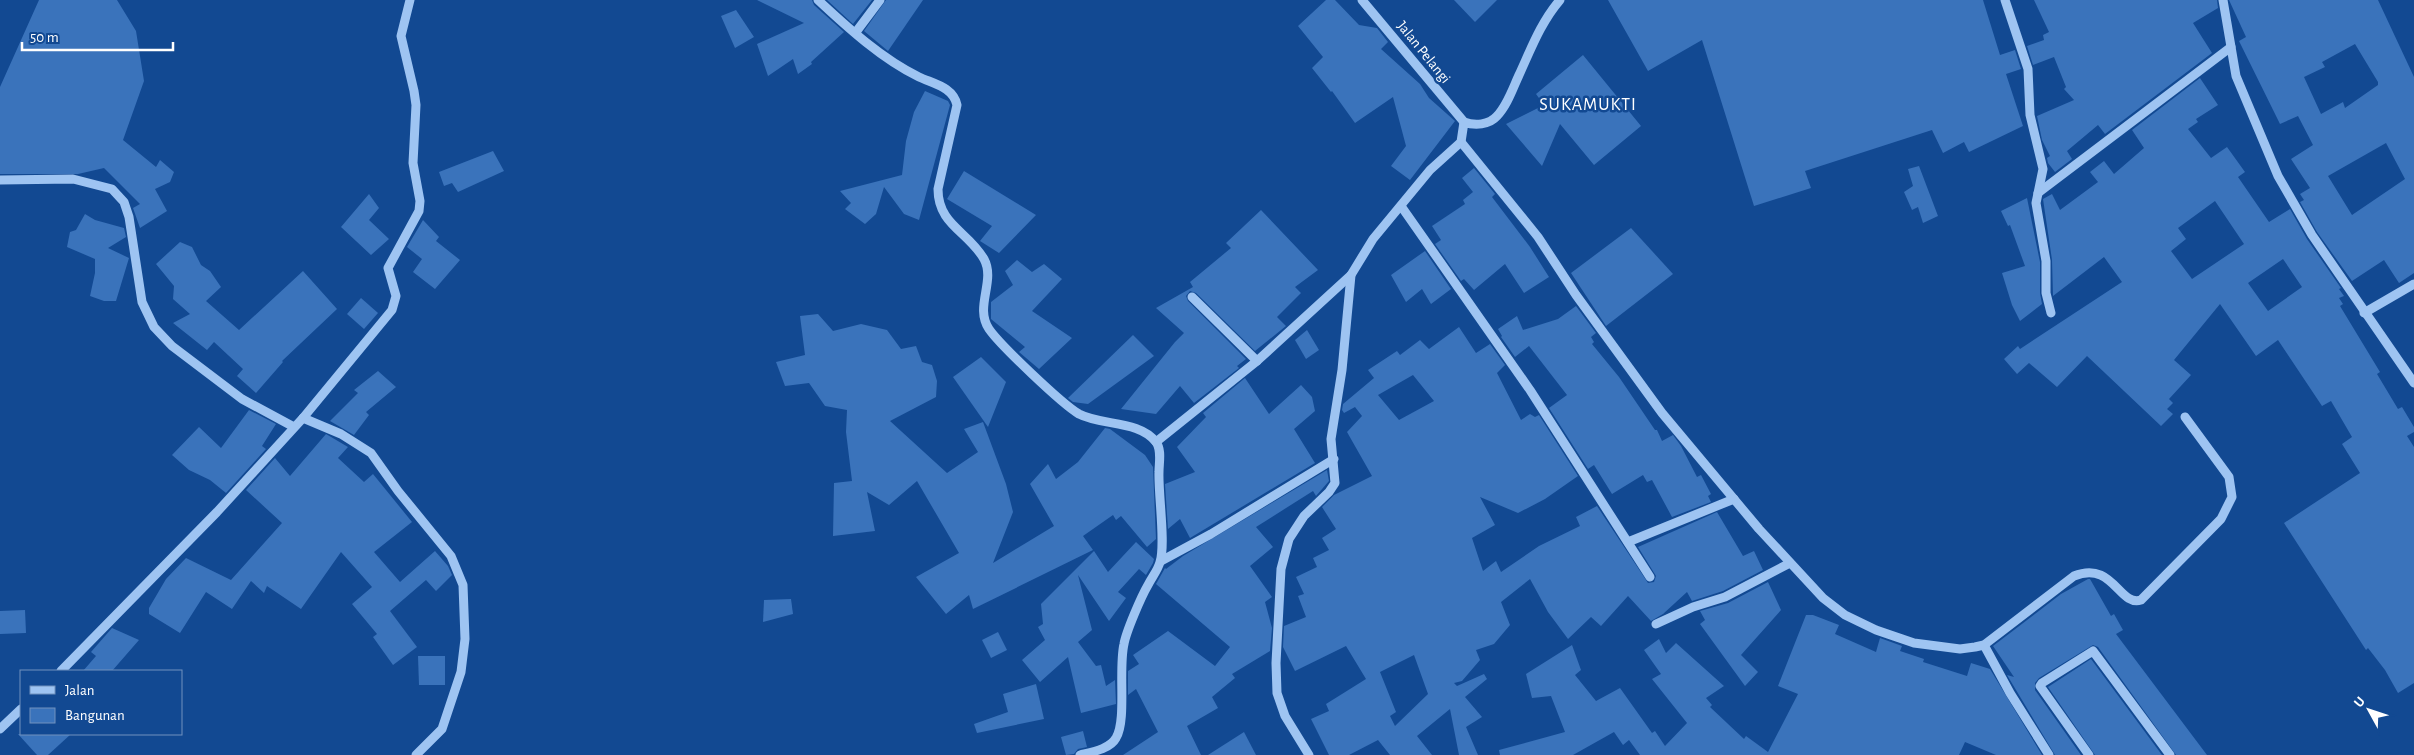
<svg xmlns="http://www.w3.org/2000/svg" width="2414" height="755" font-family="'Alegreya Sans',sans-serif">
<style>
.building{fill:#3a73bb;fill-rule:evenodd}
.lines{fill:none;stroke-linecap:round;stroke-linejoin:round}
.minor{stroke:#9ec4f2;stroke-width:9}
.labels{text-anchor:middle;stroke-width:5;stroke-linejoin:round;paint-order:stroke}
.street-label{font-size:15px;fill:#fff;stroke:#124992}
.quarter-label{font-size:18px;letter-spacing:1px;fill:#fff;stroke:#124992}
</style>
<rect width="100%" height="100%" fill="#124992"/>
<g class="building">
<polygon points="39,0 117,0 136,31 144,81 123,140 156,167 160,160 174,172 170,182 155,189 167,211 140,228 133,208 140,204 104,168 78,174 0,174 0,87"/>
<polygon points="757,0 812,0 814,5 844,32 811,62 812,64 798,74 793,59 768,76 757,44 804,23"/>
<polygon points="827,0 872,0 853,24"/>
<polygon points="886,0 923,0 888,51 864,31"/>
<polygon points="1326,0 1335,0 1359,25 1377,28 1388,42 1381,49 1420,84 1429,98 1455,121 1410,180 1391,166 1406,146 1393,97 1355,123 1332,91 1331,92 1312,68 1323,57 1298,26"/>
<polygon points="1454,0 1497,0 1475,22"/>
<polygon points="1608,0 1983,0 2000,55 2015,50 2021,69 2006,74 2023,126 1969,152 1964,142 1943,153 1932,130 1805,171 1811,188 1754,206 1702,40 1648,71"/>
<polygon points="2034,0 2217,0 2218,8 2193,23 2212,53 2105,134 2098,125 2067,151 2072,159 2055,172 2048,163 2047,158 2050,156 2042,140 2037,116 2074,100 2064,89 2066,87 2054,57 2033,65 2027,46 2044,40 2043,35 2049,32"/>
<path d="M2229,0h149l36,77v196l-15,10 -15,-23 -32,21 -35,-49 -17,-30 4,-2 -4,-6 10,-6 -19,-29 22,-14 -15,-29 -18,8 -41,-83 7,-4zM2355,44l23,38v3l-33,23 -2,-6 -22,12 -17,-37 21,-10 -3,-5zM2386,143l19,36 -53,36 -24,-39z"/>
<polygon points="736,10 754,37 735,48 721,16"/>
<polygon points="1583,55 1641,126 1594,165 1560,124 1542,166 1506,124 1544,105 1536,94"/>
<path d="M2200,78l18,27 -22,14 2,3 -10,7 23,29 16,-11 18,25 -7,5 31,45 21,-13 17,30 34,49 -2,1 5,7 -5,2 4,6 -3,2 40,66 -3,2 21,35 4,-2 12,20v5l-7,4 7,11v236l-16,10 -13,-23 -17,-22 -2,2 -82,-127 76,-50 -18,-29 10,-7 -21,-36 -9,5 -44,-66 -22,16 -36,-52 -46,56 17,15 -22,24 4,4 -6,6 6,5 -12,12 -74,-70 -30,31 -28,-24 -12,11 -13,-15 14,-13 2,3 102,-67 -18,-25 -51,39 -1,-36 -9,-61 9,-5 8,16 38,-28 -8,-10 14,-11 10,13 30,-26 -12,-18zM2215,201l29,43 -52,35 -21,-28 15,-12 -8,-11zM2283,259l19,28 -34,24 -20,-28z"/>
<polygon points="925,91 948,101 950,105 919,220 904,214 884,187 876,214 865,224 845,209 851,203 840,191 902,175 906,141 914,112"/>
<polygon points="493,151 504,171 458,192 452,183 444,186 439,172"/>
<polygon points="1919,166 1938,216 1923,223 1918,207 1912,210 1904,192 1913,186 1908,169"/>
<polygon points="1474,168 1495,194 1492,197 1530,247 1549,277 1524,293 1505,264 1474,290 1464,279 1461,281 1435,244 1441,240 1432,226 1465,204 1463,200 1473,192 1462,178"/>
<polygon points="964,171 1036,215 999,253 980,241 992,226 947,199"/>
<polygon points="369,194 379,208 369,220 389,239 371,255 341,227"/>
<polygon points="2027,198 2040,262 2040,293 2042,304 2020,321 2012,305 2002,273 2025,266 2010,225 2008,226 2001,211"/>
<polygon points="1261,210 1318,270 1295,287 1301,293 1277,317 1286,326 1255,351 1196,293 1190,291 1186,296 1188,301 1246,359 1237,366 1239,368 1194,403 1180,386 1156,414 1121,409 1175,342 1184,333 1156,308 1193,287 1190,282 1231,248 1226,243"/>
<polygon points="85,214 95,220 124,228 126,237 108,248 129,258 116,301 104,301 90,296 95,273 95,259 67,247 70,232 76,230"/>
<polygon points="423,220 439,237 436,241 460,260 435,289 413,272 422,259 407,247"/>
<polygon points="1631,228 1673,274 1606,326 1571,273"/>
<polygon points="180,242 192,247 201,265 210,271 221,287 206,301 239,330 303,271 337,309 282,361 283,362 256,393 237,376 243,369 214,342 207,350 173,323 190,314 173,299 174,286 156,264"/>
<polygon points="1425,251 1451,289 1431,304 1422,289 1406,302 1391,275"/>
<polygon points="1017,260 1032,272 1044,264 1062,279 1032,311 1072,338 1039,369 1019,352 1025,347 991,319 991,302 1013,285 1005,271"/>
<polygon points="361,298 378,313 364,329 347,314"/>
<polygon points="1576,306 1596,333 1591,337 1594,342 1592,344 1619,377 1655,430 1657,430 1662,441 1673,435 1681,446 1697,477 1701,475 1711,494 1708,496 1711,502 1672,517 1652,480 1647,482 1643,475 1612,494 1594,465 1588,469 1549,408 1567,395 1529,346 1515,357 1501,337 1502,336 1498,329 1517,316 1523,330 1558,319"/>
<polygon points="818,314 833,331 861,324 887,330 901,349 916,346 922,362 932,365 937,381 936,397 890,421 947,473 978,452 964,429 983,422 1006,484 1013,512 993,563 1054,526 1030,484 1048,464 1056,479 1078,462 1105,428 1110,429 1145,455 1153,467 1156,539 1147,547 1121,516 1116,520 1113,515 1083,536 1093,550 973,609 969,595 946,614 916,577 959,553 917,481 889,505 867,492 875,531 833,536 834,483 852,481 846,432 847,410 825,406 809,383 785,386 776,362 805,355 800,316"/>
<path d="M1459,327l17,26 14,-9 15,21 -8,8 24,47 9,-6 5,3 4,-2 39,61 -33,23 -27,14 -38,-16 15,28 -23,13 11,33 13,-10 5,11 38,-26 41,-20 -4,-9 21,-11 51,77 6,-1 2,-6 -18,-29 79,-35 26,44 11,-5 9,19 -40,21 -31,10 -5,-9 -24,22 -12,7 -23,-25 -27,30 -10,-9 -23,22 -20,-27 -18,-33 -29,23 9,23 -16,19 -18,6 4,10 -18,21 -8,2 3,3 27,-12 3,5 -22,18 17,20 -16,10 12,28h-19l-9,-46 -33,27 15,19h-42l-12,-15 -29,15h-20l-18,-36 18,-8 -3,-7 40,-25 -20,-33 -51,25 -12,-24 1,-21 22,-9 -8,-21 6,-2 -8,-17 21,-10 -4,-9 16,-8 -7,-12 14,-9 -14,-22 12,-12 38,-19 -25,-44 15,-16 -7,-9 -11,6 -2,-3 1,-6 31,-26 -6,-8 29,-19 3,4 20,-15 9,9zM1413,375l21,26 -35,19 -21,-25zM1414,655l14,39 -33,32 -5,-10 6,-4 -16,-40z"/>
<polygon points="1307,330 1319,350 1306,359 1295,340"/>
<polygon points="1133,335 1154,356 1088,404 1073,402 1068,398"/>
<polygon points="981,357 1006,382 988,427 953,377"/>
<polygon points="378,371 396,387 366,412 369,415 354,435 330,421 358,393 354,390"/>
<polygon points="1245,378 1269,414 1301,385 1312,397 1315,411 1294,429 1315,463 1190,538 1180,519 1168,529 1165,484 1195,472 1177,447 1206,417 1203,413"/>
<polygon points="249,410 276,424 262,446 266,449 226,493 210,480 189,470 172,455 199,427 221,448"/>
<polygon points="326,434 348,447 338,458 364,482 373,474 412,522 374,552 400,582 435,551 448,566 452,575 436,591 426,580 390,611 417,647 393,665 373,637 377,634 352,604 372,587 341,552 301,609 267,586 264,593 251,581 232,609 206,592 180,633 149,614 149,608 166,579 186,558 231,580 282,523 246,490 275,458 290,476"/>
<polygon points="1327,470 1329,481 1316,496 1313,491 1256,527 1273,547 1250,566 1272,597 1265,602 1272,628 1270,651 1232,674 1235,678 1212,697 1218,708 1187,726 1201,755 1123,755 1158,732 1136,689 1128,695 1128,671 1139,664 1133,655 1168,631 1215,666 1230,647 1156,584 1165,568 1166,569 1183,556"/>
<polygon points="1136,542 1154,559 1153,563 1146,575 1139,569 1118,592 1126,598 1109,621 1078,575 1092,630 1078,642 1096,666 1101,665 1106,686 1115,680 1116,704 1081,713 1068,657 1040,682 1022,660 1045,640 1038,627 1043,624 1041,604 1094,551 1108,572"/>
<polygon points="2088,579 2090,579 2111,616 2114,614 2123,630 2116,634 2207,755 2176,755 2098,647 2093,645 2039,678 2035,683 2035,690 2081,755 2055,755 2007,675 2014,677 1993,646 2061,594"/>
<polygon points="1768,582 1781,610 1741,655 1758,672 1745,686 1700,624 1705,620 1700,611 1728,603"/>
<polygon points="791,599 793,614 763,622 764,600"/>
<polygon points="25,610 26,633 0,634 0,611"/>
<polygon points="1806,615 1813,615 1839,625 1835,634 1876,652 1880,638 1902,646 1900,651 1924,659 1923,662 1967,676 1971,663 1990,669 2042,755 1996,755 1965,742 1959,755 1640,755 1629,740 1623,745 1614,732 1573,755 1500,755 1499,750 1565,732 1551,696 1532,698 1526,674 1572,645 1581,670 1575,675 1596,701 1620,688 1652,733 1655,731 1665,746 1687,723 1652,679 1661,674 1644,650 1659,639 1666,653 1676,643 1724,686 1706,698 1712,705 1710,707 1744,739 1746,736 1768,752 1798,694 1778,686"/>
<polygon points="112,628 139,640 112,671 83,671 96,656 91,652"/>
<polygon points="998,632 1007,650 991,658 982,640"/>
<polygon points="418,656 445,656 445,685 419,685"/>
<polygon points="2091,659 2162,755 2095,755 2048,687"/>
<polygon points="1036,684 1044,719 977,733 974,724 1008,712 1003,694"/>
<polygon points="1083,731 1087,747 1078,749 1074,754 1066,755 1061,737"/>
<polygon points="1244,732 1256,755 1208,755"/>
<polygon points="18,734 71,734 48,755 37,755"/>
</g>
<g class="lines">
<g class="minor">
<path d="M818,0c30,28 64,59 101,77 15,7 34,10 38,28l-19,84c0,36 30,42 46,70 12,22 -10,48 5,70 11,16 73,75 90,85 23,12 60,6 77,28 6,8 3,20 3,30 -1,21 7,73 1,90 -2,8 -8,15 -12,23 -7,12 -22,47 -24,59 -6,25 3,76 -8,94 -6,11 -24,14 -36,17"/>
<polyline points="1362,0 1464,122"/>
<polyline points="2005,0 2028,69 2030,115 2043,169 2036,203 2046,261 2046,293 2051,313"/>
<polyline points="2223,0 2236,76 2278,176 2312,235 2414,383"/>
<polyline points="856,32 880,0"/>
<path d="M1461,142l77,95 38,58 86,118 97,116 64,69 22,17 31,15 38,13 46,6 15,-2 9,-2 90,-69c39,-16 45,31 67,24l80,-81 11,-22 -3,-20 -44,-60"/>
<polyline points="0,180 73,179 112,189 124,202 129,217 142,302 154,327 172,346 242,399 294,427"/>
<polyline points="2038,193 2231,47"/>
<polyline points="1401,206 1530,390 1650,577"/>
<polyline points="1192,297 1257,361"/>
<polyline points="2364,313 2414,284"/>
<polyline points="303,418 341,434 371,453 398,491 451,556 463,585 465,639 461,672 442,729 416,755"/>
<polyline points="1156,442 1257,361 1351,275"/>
<polyline points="1628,542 1734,499"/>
<polyline points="1161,561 1211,534 1334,459"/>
<polyline points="1656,624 1693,607 1725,597 1790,563"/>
<polyline points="1984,645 2010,693 2049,755"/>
<polyline points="61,671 217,512 303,418 392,310 396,296 388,268 419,211 420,201 413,163 416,105 414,91 401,36 410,0"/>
<polyline points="0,729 21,709"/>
<path d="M1309,755l-24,-39 -8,-23 -1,-30 5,-94 8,-30 15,-23 25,-24 6,-9 -4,-44 11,-69 9,-95 22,-36 57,-69 31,-28 3,-20c11,4 25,3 33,-6 10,-10 16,-28 22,-41 12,-26 22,-53 41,-75"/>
<polyline points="2089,755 2040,686 2042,683 2093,651 2170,755"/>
</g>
</g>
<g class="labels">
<g class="street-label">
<text transform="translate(1424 52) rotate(51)" y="5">Jalan Pelangi</text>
</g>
<g class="quarter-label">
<text x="1588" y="110">SUKAMUKTI</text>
</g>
</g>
<rect x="20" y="670" width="162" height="65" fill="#124992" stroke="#7192be"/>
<rect x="30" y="686" width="25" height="8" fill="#9ec4f2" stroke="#7192be"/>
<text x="65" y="695" font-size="15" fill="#ffffff">Jalan</text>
<rect x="30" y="708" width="25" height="15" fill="#3a73bb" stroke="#7192be"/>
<text x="65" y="720" font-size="15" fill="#ffffff">Bangunan</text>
<g transform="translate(2369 710) rotate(310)" stroke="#124992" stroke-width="4" paint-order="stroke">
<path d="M0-4L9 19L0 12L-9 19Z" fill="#ffffff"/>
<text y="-8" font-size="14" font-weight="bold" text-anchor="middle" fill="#ffffff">U</text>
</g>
<path d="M22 42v8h151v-8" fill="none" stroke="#ffffff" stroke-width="2.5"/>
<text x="30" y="42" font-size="15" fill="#ffffff" stroke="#124992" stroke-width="4" paint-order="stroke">50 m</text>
</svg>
